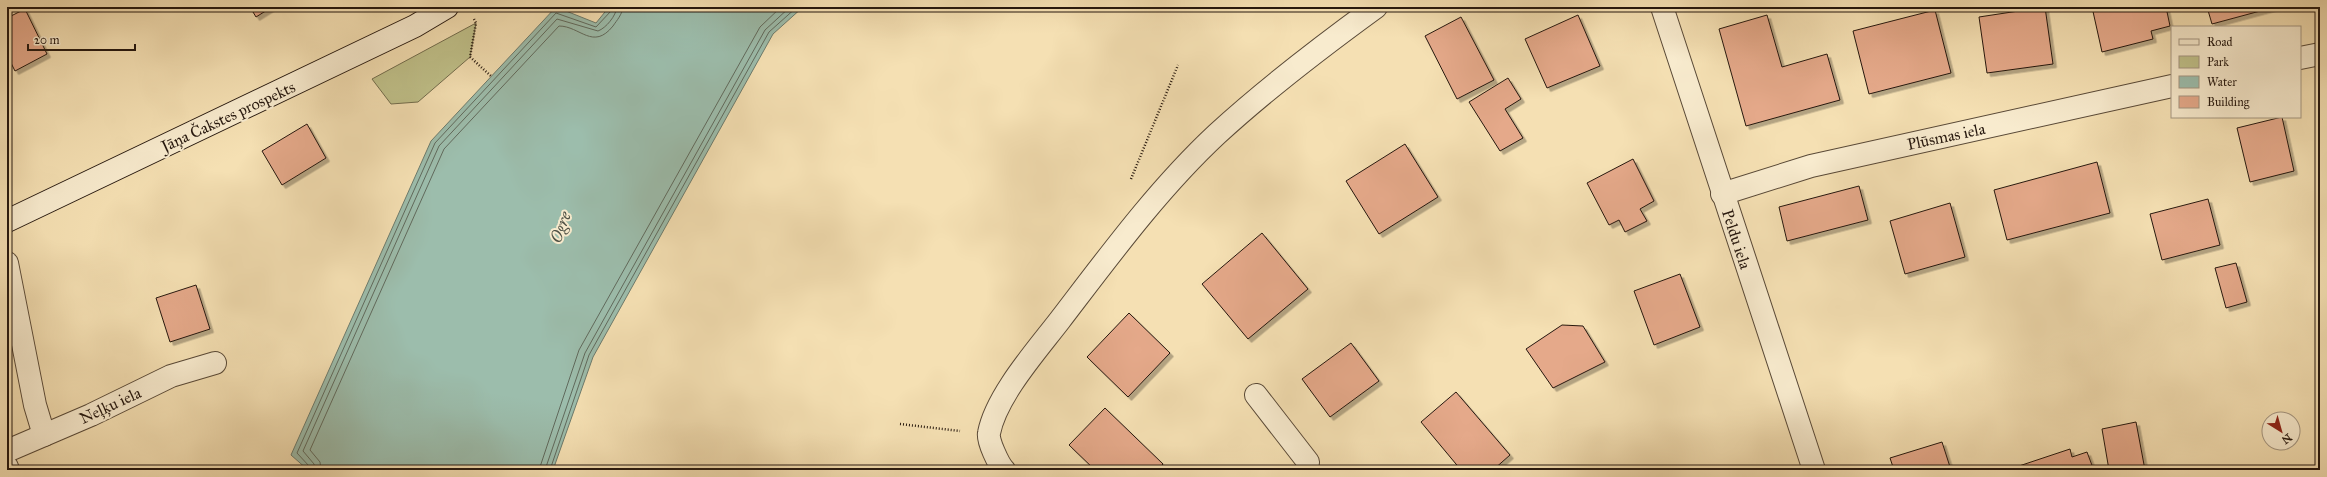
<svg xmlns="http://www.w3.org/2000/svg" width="2327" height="477" font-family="'IM FELL Great Primer',serif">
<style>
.green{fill:#c0c18a;stroke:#726c4c}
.water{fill:#9cbdac;stroke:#6c7b6d}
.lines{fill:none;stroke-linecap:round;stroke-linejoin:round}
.shore{stroke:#606a5d;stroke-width:1}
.building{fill:#e5a98a;stroke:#25170e;filter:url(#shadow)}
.street-casing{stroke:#594937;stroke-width:24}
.secondary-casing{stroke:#25170e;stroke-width:24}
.path{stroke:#25170e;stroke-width:2.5;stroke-dasharray:1 2;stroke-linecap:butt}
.street{stroke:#f8ebce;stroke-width:22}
.secondary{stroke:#f8ebce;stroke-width:22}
.labels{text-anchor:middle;stroke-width:4;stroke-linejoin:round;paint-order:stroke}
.street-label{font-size:16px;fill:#25170e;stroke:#f8ebce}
.water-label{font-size:17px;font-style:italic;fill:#4f5145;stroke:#f8ebce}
</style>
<defs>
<filter id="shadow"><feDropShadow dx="3.5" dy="3.5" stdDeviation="0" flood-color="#0004"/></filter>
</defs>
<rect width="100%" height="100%" fill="#f5e0b3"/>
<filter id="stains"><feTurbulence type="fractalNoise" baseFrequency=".005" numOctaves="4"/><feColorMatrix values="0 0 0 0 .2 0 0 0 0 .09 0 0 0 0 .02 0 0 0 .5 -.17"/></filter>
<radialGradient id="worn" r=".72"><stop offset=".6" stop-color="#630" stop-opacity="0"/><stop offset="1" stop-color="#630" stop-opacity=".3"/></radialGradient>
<polygon class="green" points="476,23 470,57 418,102 391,104 372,79"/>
<polygon class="water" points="556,7 596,23 609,7 803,7 773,34 593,357 553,470 308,470 291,455 431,141"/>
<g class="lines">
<g class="shore">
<polyline points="310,470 309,466 297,453 435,143 556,13 596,27 611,11 612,7"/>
<path d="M315,470l-1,-6 -11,-13 136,-305 118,-127 41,12c8,-3 18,-15 19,-24"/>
<path d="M321,470l-1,-8 -10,-12 134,-301 115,-123c21,0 34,25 54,0 4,-6 9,-11 10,-19"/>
<polyline points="539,470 579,350 760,27 781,7"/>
<polyline points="545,470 585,353 765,30 790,7"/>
<polyline points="550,470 589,355 769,32 797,7"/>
</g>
</g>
<g class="building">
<polygon points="250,7 272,7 256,17"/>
<polygon points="2045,7 2053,64 1987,73 1979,17"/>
<polygon points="2092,7 2166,7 2170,26 2151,31 2153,39 2102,52"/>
<polygon points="2207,7 2275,7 2212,24"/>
<polygon points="25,9 47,54 15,71 7,55 7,18"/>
<polygon points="1935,10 1951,73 1869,94 1853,31"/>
<polygon points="1578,15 1600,66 1547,88 1525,39"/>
<polygon points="1767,15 1782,67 1827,54 1840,100 1746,126 1719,29"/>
<polygon points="1461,17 1494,80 1457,99 1425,36"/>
<polygon points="1508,78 1521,99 1505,109 1523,138 1500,151 1469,102"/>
<polygon points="2282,117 2294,171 2250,182 2237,128"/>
<polygon points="307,124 326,158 282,185 262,151"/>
<polygon points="1405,144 1438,197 1379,234 1346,181"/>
<polygon points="1633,159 1654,201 1640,209 1647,221 1625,232 1619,220 1609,225 1587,183"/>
<polygon points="2097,162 2110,213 2007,240 1994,190"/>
<polygon points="1859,186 1868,220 1787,241 1779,207"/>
<polygon points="2208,199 2220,245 2162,260 2150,214"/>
<polygon points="1950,203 1965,257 1905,274 1890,221"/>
<polygon points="1262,233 1308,289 1248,339 1202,284"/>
<polygon points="2236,263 2247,302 2226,308 2215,268"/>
<polygon points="1680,274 1700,327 1654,345 1634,291"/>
<polygon points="196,285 210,329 170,342 156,298"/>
<polygon points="1129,313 1170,353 1128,397 1087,357"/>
<polygon points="1562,325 1583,326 1605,362 1553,388 1526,349"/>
<polygon points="1351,343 1379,381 1330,417 1302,379"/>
<polygon points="1456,392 1510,455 1493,470 1461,470 1421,422"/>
<polygon points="1105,408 1163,464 1157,470 1095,470 1069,445"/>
<polygon points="2136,422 2145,470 2109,470 2102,429"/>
<polygon points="1942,442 1951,470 1894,470 1890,458"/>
<polygon points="2070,449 2072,457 2087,452 2093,468 2087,470 2020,470 2019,466"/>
</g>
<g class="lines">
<g class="street-casing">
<g id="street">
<polyline points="1662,7 1814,470"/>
<polyline points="2300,58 2320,54"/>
<polyline points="1722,194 1811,166 2172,86"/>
<polyline points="7,263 35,405 44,435"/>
<polyline points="1256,395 1308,462 1307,470"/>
<polyline points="7,451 91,415 171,376 215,363"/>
<polyline points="7,467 8,470"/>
<path d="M1004,470c-5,-5 -17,-30 -15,-37 7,-37 48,-83 71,-113 49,-64 98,-131 157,-186 50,-46 104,-87 159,-127"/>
</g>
</g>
<g class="secondary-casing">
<polyline id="secondary" points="7,221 415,26 447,7"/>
</g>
<g class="path">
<polyline points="474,19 476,23 470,57 491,76"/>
<polyline points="1131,179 1178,65"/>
<polyline points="900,424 960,431"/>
</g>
<use href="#street" class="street"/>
<use href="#secondary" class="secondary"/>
</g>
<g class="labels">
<g class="street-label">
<text transform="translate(228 116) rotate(-25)" y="6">Jāņa Čakstes prospekts</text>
<text transform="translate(1946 136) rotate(-12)" y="6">Plūsmas iela</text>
<text transform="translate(1737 239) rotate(72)" y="6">Peldu iela</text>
<text transform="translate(110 405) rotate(-25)" y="6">Neļķu iela</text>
</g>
<g class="water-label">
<text transform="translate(560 227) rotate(-69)" y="6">Ogre</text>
</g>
</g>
<rect width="2327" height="477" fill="none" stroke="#f5e0b3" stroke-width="24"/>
<rect x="8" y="8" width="2311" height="461" fill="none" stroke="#25170e" stroke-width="2"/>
<rect x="12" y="12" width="2303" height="453" fill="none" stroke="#25170e"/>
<rect x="2171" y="26" width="130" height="92" fill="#f8ebce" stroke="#a49681"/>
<rect x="2179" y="39" width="20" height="6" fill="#f8ebce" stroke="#a49681"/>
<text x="2207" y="46" font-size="12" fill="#25170e">Road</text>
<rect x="2179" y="56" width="20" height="12" fill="#c0c18a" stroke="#a49681"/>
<text x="2207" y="66" font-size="12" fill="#25170e">Park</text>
<rect x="2179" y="76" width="20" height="12" fill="#9cbdac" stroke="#a49681"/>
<text x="2207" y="86" font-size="12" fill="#25170e">Water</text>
<rect x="2179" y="96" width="20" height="12" fill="#e5a98a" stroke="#a49681"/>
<text x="2207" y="106" font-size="12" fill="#25170e">Building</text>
<g transform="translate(2281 431) rotate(143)"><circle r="19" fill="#f8ebce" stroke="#a49681"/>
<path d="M0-3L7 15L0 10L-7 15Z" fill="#8f2418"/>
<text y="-6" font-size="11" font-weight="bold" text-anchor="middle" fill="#25170e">N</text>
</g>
<path d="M28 44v6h107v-6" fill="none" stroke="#25170e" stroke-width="2"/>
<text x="34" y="44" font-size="12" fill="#25170e" stroke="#f8ebce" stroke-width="3" paint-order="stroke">20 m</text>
<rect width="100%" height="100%" filter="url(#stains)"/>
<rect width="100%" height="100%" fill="url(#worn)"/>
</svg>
